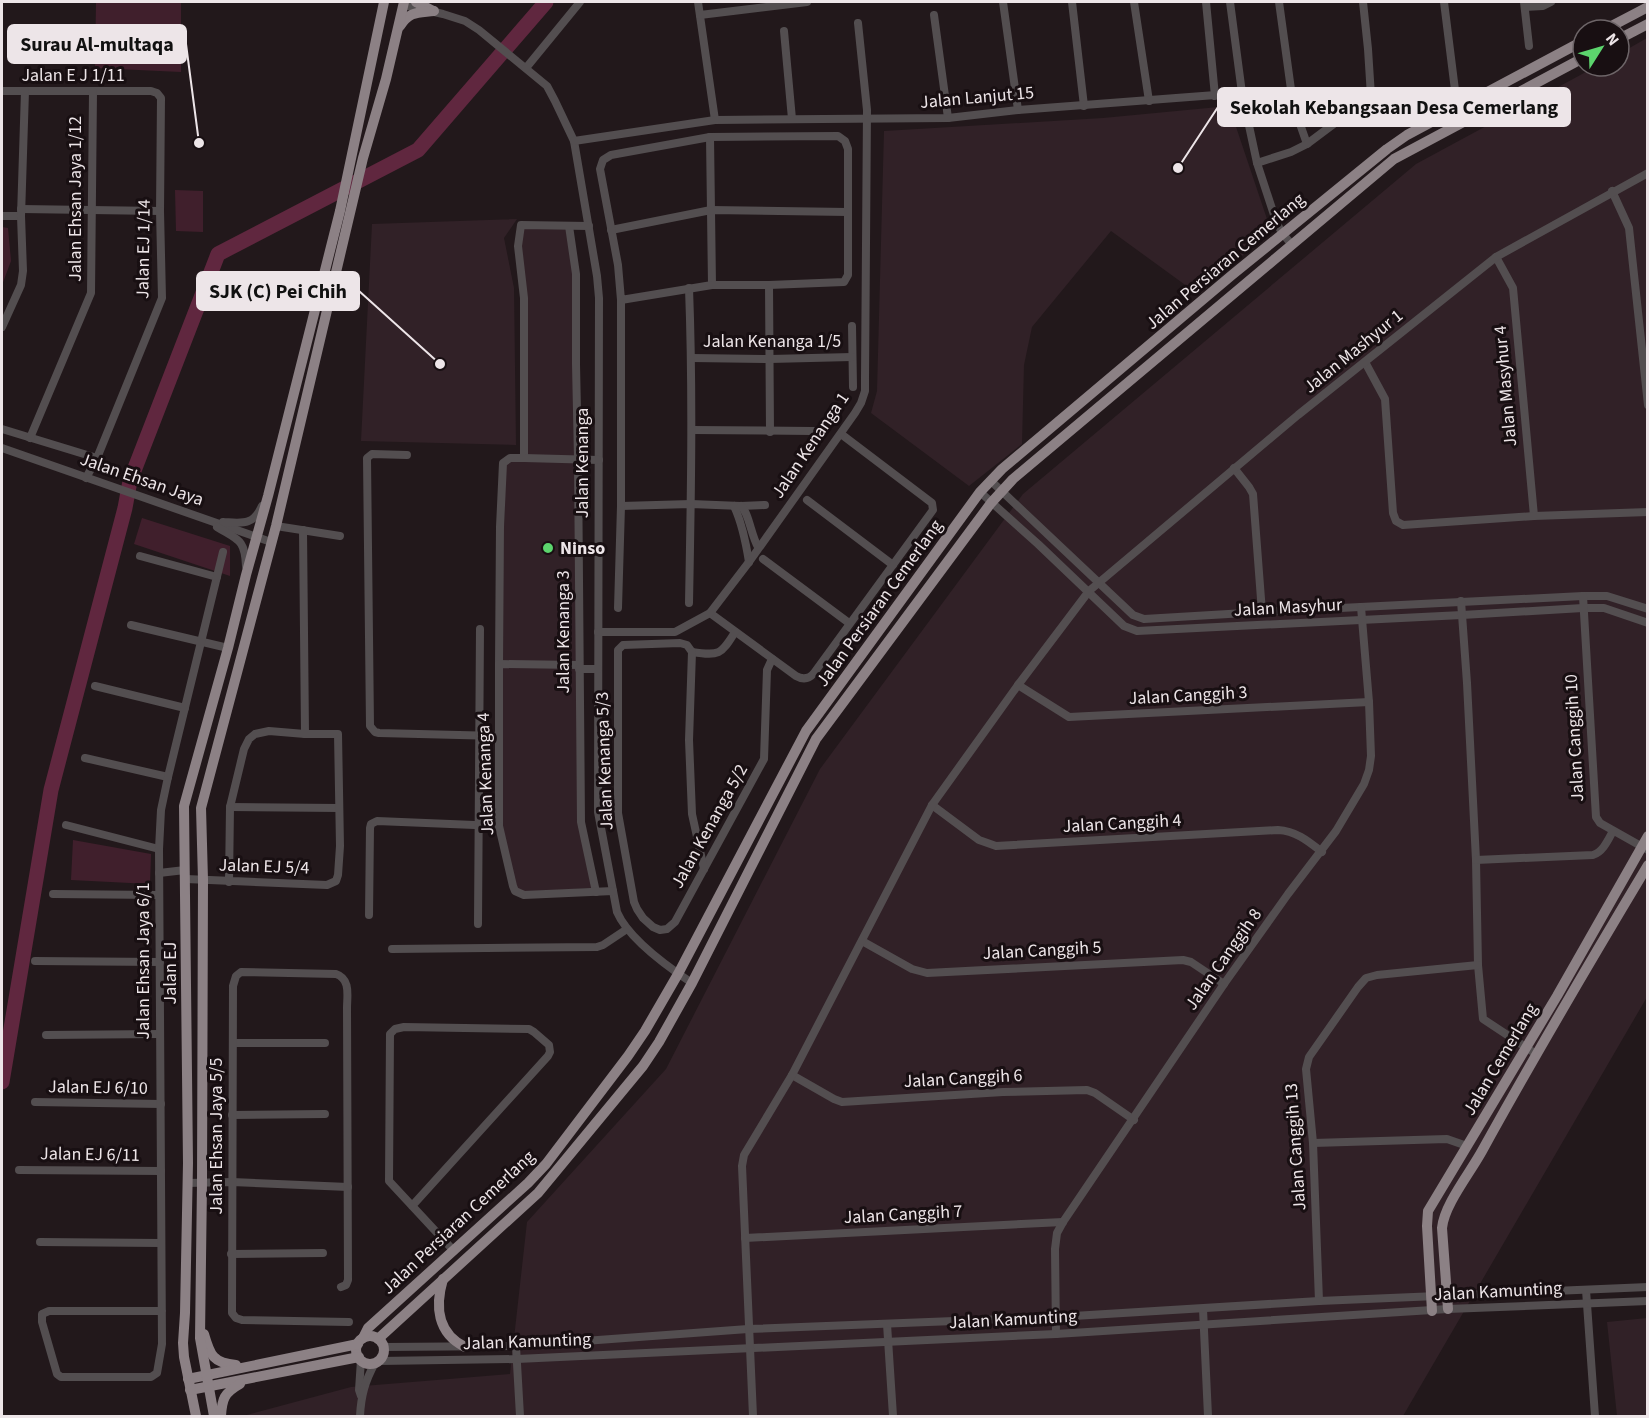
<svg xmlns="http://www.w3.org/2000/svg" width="1649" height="1418" font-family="'Source Sans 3',sans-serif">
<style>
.built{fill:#312127}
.green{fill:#401f2c}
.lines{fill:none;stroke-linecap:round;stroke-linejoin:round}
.river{stroke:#60273f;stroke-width:15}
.minor{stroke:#534e50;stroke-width:8}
.major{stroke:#8c8185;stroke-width:10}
.poi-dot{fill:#5cd56d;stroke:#180f12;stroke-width:2}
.labels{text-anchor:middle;stroke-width:6;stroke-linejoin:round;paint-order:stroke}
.street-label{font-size:18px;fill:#ede5e8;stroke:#180f12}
.poi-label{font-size:18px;font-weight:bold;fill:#ede5e8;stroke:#180f12;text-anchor:start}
.leader{fill:none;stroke:#ede5e8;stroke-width:2}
.callout-dot{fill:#ede5e8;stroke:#180f12;stroke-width:2}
.callout{fill:#ede5e8;stroke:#ede5e8;stroke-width:2}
.callout-label{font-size:20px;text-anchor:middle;font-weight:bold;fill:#111}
</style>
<rect width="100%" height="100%" fill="#22181b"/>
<g class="built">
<polygon points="1647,38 1647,997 1403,1416 243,1416 351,1387 510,1374 527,1222 666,1069 820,769 1023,494 1416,164 1597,66 1619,66 1619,54"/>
<polygon points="1229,106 1267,219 1264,236 1199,295 1111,231 1032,327 1024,365 1022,444 969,486 871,413 877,391 884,131 1103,118"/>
<polygon points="517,219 504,238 514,288 516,445 361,441 372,224"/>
<polygon points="524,227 566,229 574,275 578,822 592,888 522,892 516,887 502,825 503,557 506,464 512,461 526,461 521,246"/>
<polygon points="1647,1318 1647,1416 1617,1416 1607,1322"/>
</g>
<g class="green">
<polygon points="96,2 181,2 181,72 95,68"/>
<polygon points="175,190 203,191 203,232 176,231"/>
<polygon points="2,227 8,228 11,261 2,285"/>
<polygon points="142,518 230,546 230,576 134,544"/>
<polygon points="73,840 151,854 150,884 71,880"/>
</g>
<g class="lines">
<polyline class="river" points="2,1082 51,790 125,508 130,481 218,254 418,150 546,2"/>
<g class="minor">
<polyline points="698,2 715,120"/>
<polyline points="1003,2 1018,110"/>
<polyline points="1072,2 1084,106"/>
<polyline points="1134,2 1149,101"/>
<polyline points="1206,2 1215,96"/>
<polyline points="1230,2 1242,93 1257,163 1277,224 1283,234 1292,245"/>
<polyline points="1279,2 1293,104 1307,144"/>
<polyline points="1444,2 1455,90"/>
<polyline points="1524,2 1529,46"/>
<path d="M404,5l39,9 22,7 14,9 68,56 8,15 19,40 23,135 2,22 -1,514 19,100c11,26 51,55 75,71"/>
<polyline points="1525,7 1543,6 1551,2"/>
<polyline points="700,15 807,2"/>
<polyline points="934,15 948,118"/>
<polyline points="784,31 792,119"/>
<polyline points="526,68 580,2"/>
<polyline points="2,91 151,91 157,93 161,98 160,211 162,298 97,458 86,478"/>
<polyline points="710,137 712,285"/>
<polyline points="574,141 715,120 948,118 1018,110 1242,93"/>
<polyline points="1257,163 1291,152 1307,144 1371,96 1368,49 1363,2"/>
<polyline points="1612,191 1629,228 1648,405"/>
<polyline points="21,209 160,211"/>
<polyline points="2,216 21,216"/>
<polyline points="569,226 576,274 576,364 578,459 581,822 596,892"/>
<polyline points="611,230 711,210 848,212"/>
<polyline points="1496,257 1513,288 1534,516"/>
<polyline points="769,285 770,432"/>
<polyline points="852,326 853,387"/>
<polyline points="2,327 21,285 23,271 21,216 25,91"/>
<polyline points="692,358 770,359 852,357"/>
<polyline points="1365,362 1385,399 1393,513 1396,521 1403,525 1534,516 1648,512"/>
<polyline points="2,429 97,458"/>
<polyline points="692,430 812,431 815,431 820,435"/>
<polyline points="30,438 91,293 93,92"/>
<polyline points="2,448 271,542"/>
<polyline points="407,455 372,454 367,458 370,726 375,732 379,733 499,736"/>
<polyline points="524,458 524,298 518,246 521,225 589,226"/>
<polyline points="1234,468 1249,487 1253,494 1262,612"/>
<polyline points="991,481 1133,615 1144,619 1262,612 1583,596 1607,596 1648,609"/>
<polyline points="980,492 1038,544 1124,626 1137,631 1462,615 1583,608 1604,608 1648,623"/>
<polyline points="807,500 893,565"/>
<polyline points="621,506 691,504 741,506 765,505"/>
<path d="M734,506c8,17 12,37 15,56"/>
<path d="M741,506c8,7 10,29 17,41"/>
<path d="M223,522c19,1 30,4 39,-16"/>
<polyline points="276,526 340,536"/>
<path d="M217,527c21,13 28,12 29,39"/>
<polyline points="303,530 305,734"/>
<polyline points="140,556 217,577"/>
<polyline points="763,559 849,623"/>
<polyline points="1583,596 1596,817 1600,823 1648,850"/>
<polyline points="1461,601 1467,683 1476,860 1478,965 1483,1019 1536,1054"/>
<path d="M689,603c2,-105 4,-210 0,-315"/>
<polyline points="618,608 621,506 621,300 618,265 600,169 603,160 611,155 710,137 838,136 845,141 848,149 848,275 844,282 769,285 712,285 621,300"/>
<path d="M710,613l86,63c7,4 13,3 18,-3l119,-163 -1,-7 -91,-69"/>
<polyline points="131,625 228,648"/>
<polyline points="598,632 675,632 710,613 749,562 855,413 861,403 865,391 865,379 867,110 858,23"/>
<path d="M735,632c-14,23 -16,24 -43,20l-5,-7 -7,-2 -57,2 -5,5v163l16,89 3,7 6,9 10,9 7,3 7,-1 8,-7 89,-163 3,-89 5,-11"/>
<polyline points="692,652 689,740 692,814 704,869"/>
<polyline points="499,664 500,527 503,463 510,458 524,458 599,460"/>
<polyline points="579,665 499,664 499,826 513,886 515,891 524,895 613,891"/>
<polyline points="579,669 598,669"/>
<polyline points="1018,685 1069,717 1369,702"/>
<polyline points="95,686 185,708"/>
<polyline points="85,758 168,777"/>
<path d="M932,805l47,35 17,6 282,-16c18,1 30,11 44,22"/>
<polyline points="230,807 339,808"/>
<polyline points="66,825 159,849"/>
<path d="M1476,860l117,-5c10,-3 15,-15 20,-24"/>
<polyline points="159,873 185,870"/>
<polyline points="186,879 327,885 336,881 338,875 340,846 338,734 305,734 269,731 255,734 249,739 244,749 230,807 229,882"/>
<polyline points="53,894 159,895"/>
<polyline points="369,915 370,828 371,824 377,821 499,826"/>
<polyline points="478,924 480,629"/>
<polyline points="862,941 912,969 927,973 1183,960 1191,962 1224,984"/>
<polyline points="392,949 597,947 603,945 627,929"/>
<polyline points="35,961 160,962"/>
<polyline points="46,1035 160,1034"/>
<polyline points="233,1043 325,1043"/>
<polyline points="792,1075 834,1099 842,1102 1003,1092 1087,1090 1095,1093 1134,1120"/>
<polyline points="35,1102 161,1104"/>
<polyline points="232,1115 325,1114"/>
<polyline points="1313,1143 1447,1139 1467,1146"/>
<polyline points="19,1170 161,1171"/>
<polyline points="187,1183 232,1182 348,1187"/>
<polyline points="412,1206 548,1056 550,1052 549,1045 534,1032 529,1029 404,1027 395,1029 390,1034 389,1181 454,1251"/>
<polyline points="745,1238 1063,1222"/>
<polyline points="40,1242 161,1243"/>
<polyline points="231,1254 323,1253"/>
<path d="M341,1287l5,-2 2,-5 -1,-272c0,-12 4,-29 -11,-34l-95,-2 -5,4 -3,10 -1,327 4,5 6,2 107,2"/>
<polyline points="1586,1290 1595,1416"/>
<polyline points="1319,1301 1313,1143 1306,1069 1309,1057 1358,987 1366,978 1377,975 1478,965"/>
<polyline points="1203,1309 1208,1416"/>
<polyline points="162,1311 49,1311 42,1314 42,1322 57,1374 61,1377 151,1377 157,1373 162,1344 159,849 161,810 168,777 223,552"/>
<polyline points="887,1324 893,1416"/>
<polyline points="1056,1334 1055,1249 1057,1233 1063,1222 1224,984 1288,894 1336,831 1364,784 1369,770 1371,756 1369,702 1361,607"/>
<polyline points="516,1346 520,1416"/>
<polyline points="384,1347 516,1346 748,1329 1057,1317 1319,1301 1648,1287"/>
<polyline points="379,1361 517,1359 1056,1334 1448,1309 1648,1301"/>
<polyline points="361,1396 359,1390 361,1360"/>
<path d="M360,1416c1,-20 5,-35 15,-53"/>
<polyline points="753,1416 742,1166 744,1155 792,1075 932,805 1018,685 1089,591 1298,415 1496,257 1648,173"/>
</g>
<g class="major">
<polyline points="416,2 433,11"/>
<path d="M400,26c10,-15 17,-13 34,-15"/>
<polyline points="1604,30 1648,7"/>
<polyline points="1619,39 1648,24"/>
<path d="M443,1279c-8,27 -6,54 22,68"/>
<path d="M1448,1309l-6,-81c2,-23 28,-55 40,-77 53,-96 109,-191 166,-286"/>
<polyline points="1432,1311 1427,1226 1428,1211 1557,996 1648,836"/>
<path d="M204,1334c6,21 9,29 32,31"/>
<circle cx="370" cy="1350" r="14"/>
<polyline points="363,1338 368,1328 528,1183 546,1164 628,1056 645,1031 678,974 806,731 980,492 1002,469 1232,275 1387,149 1407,135 1583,41"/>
<polyline points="378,1339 538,1193 643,1066 659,1042 692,983 816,739 991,503 1013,479 1394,159 1583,58"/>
<polyline points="188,1379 358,1344"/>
<polyline points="190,1390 359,1357"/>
<polyline points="196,1416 184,1357 183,1343 185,1313 188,1163 184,806 228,648 246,575 268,496 340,211 384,2"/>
<polyline points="214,1416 200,1338 202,1183 203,880 201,808 276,526 363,158 386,79 404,2"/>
<path d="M221,1416c1,-17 3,-23 19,-32"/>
</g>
</g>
<circle class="poi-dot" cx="548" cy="548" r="6"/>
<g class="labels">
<g class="street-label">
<text x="73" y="81">Jalan E J 1/11</text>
<text transform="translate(977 97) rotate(-5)" y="6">Jalan Lanjut 15</text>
<text transform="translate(75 199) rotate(-90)" y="6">Jalan Ehsan Jaya 1/12</text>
<text transform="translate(143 249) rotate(-89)" y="6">Jalan EJ 1/14</text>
<text transform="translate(1225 261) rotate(-40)" y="6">Jalan Persiaran Cemerlang</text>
<text x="772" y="347">Jalan Kenanga 1/5</text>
<text transform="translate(1353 351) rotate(-39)" y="6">Jalan Mashyur 1</text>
<text transform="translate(1505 386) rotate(-95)" y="6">Jalan Masyhur 4</text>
<text transform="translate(810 445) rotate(-56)" y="6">Jalan Kenanga 1</text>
<text transform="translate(582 463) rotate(-90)" y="6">Jalan Kenanga</text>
<text transform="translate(142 479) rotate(19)" y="6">Jalan Ehsan Jaya</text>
<text transform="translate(879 603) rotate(-54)" y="6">Jalan Persiaran Cemerlang</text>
<text transform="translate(1288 607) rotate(-3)" y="6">Jalan Masyhur</text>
<text transform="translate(563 632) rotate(-90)" y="6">Jalan Kenanga 3</text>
<text transform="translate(1188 695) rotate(-3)" y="6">Jalan Canggih 3</text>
<text transform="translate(1574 738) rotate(-93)" y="6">Jalan Canggih 10</text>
<text transform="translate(604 761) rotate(-92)" y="6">Jalan Kenanga 5/3</text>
<text transform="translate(485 774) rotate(-92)" y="6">Jalan Kenanga 4</text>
<text transform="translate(1122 823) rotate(-3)" y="6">Jalan Canggih 4</text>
<text transform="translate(709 826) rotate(-61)" y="6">Jalan Kenanga 5/2</text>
<text transform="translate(264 866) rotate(2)" y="6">Jalan EJ 5/4</text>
<text transform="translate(1042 950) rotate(-3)" y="6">Jalan Canggih 5</text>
<text transform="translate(1223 959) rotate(-55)" y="6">Jalan Canggih 8</text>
<text transform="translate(143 961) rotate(-90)" y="6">Jalan Ehsan Jaya 6/1</text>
<text transform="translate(170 973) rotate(-90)" y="6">Jalan EJ</text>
<text transform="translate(1500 1059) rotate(-59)" y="6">Jalan Cemerlang</text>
<text transform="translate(963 1078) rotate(-3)" y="6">Jalan Canggih 6</text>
<text transform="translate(98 1087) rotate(1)" y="6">Jalan EJ 6/10</text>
<text transform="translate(216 1136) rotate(-90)" y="6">Jalan Ehsan Jaya 5/5</text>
<text transform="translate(1295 1147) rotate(-94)" y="6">Jalan Canggih 13</text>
<text transform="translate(90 1154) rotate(1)" y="6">Jalan EJ 6/11</text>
<text transform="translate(903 1214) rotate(-3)" y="6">Jalan Canggih 7</text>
<text transform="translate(458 1222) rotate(-43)" y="6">Jalan Persiaran Cemerlang</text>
<text transform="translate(1498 1291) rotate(-3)" y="6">Jalan Kamunting</text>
<text transform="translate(1013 1319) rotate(-3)" y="6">Jalan Kamunting</text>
<text transform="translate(527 1341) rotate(-2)" y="6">Jalan Kamunting</text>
</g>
<g class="poi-label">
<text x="560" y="554">Ninso</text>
</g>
</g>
<path class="leader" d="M199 143L186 44M1178 168L1218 107M440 364L359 291"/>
<g class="callout-dot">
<circle cx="199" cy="143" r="6"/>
<circle cx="1178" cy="168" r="6"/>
<circle cx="440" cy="364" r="6"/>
</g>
<g class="callout">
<rect x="8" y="25" width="178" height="38" rx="6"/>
<rect x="1218" y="88" width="352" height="38" rx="6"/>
<rect x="197" y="272" width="162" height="38" rx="6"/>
</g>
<g class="callout-label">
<text x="97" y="51">Surau Al-multaqa</text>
<text x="1394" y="114">Sekolah Kebangsaan Desa Cemerlang</text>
<text x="278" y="298">SJK (C) Pei Chih</text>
</g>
<rect width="1649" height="1418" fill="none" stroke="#ede5e8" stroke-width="6"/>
<g transform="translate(1601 48) rotate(53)"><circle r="28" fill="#180f12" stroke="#6d6568" stroke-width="1.5"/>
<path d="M0-4.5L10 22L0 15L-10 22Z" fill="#5cd56d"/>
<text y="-9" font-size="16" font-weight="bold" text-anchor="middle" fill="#ede5e8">N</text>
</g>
</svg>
